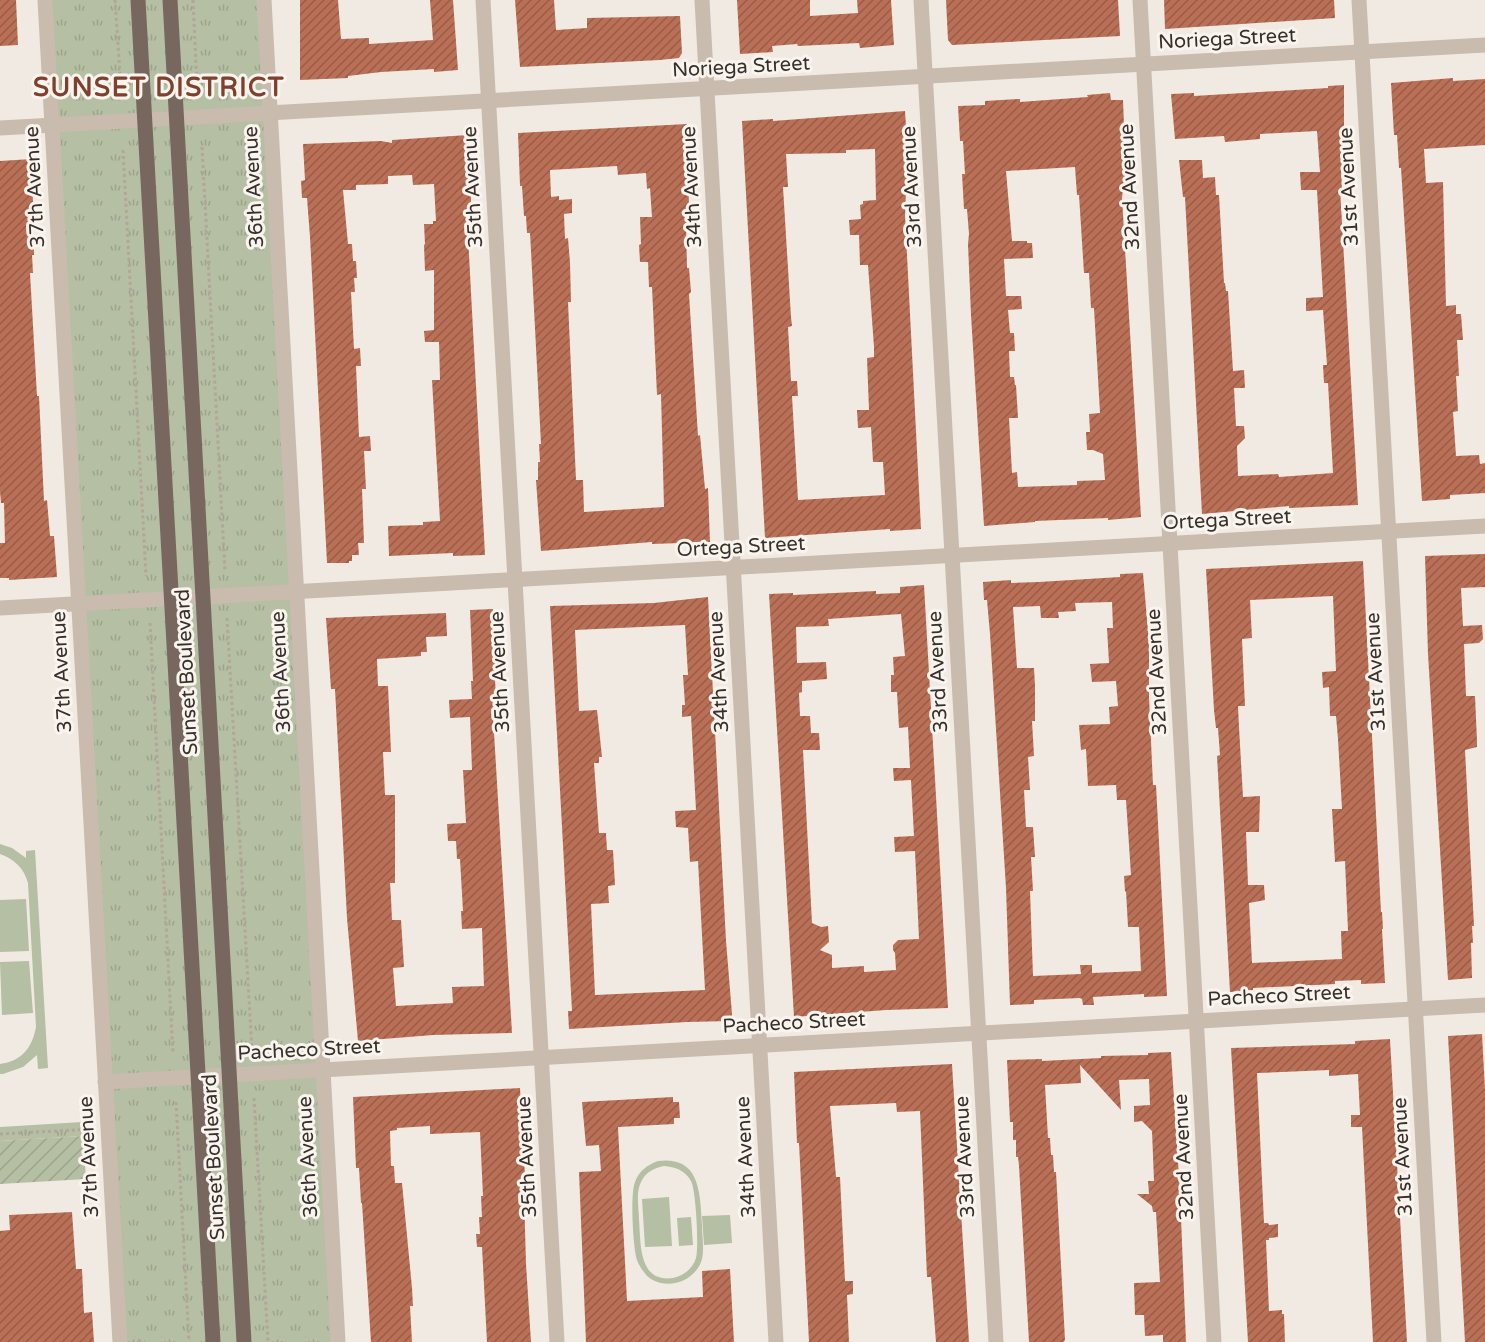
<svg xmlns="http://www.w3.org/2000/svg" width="1485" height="1342" font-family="'Varela Round',sans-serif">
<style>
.grass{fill:url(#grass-tufts)}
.garden{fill:url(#garden-furrows)}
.pitch{fill:#b5bfa3;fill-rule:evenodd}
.building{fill:url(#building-hatch);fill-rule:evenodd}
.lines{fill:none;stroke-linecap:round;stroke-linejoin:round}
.path{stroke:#b4a598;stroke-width:3;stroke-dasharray:3 3;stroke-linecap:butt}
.minor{stroke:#c9bbae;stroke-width:15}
.major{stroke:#78675f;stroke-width:15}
.labels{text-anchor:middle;stroke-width:6;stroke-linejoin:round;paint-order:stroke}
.street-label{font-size:20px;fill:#38302c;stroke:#f9f4ee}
.district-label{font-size:26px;font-weight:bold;letter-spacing:1.5px;fill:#7f412d;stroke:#f9f4ee}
</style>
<defs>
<pattern id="grass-tufts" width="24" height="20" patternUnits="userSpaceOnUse" patternTransform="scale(1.5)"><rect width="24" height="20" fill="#b5bfa3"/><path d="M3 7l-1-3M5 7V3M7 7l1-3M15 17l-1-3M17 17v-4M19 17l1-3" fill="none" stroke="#9ca48c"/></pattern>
<pattern id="garden-furrows" width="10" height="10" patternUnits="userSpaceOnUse" patternTransform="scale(1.5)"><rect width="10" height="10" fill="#b5bfa3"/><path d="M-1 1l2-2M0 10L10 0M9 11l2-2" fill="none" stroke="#9ca48c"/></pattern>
<pattern id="building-hatch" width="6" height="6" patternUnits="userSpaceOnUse" patternTransform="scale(1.5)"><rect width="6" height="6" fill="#ba7057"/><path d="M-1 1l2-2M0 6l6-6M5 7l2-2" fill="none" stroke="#985c48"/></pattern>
</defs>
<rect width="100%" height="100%" fill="#f1eae2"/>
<g class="grass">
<polygon points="45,0 263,0 338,1342 120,1342"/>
<polygon points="82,1122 83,1136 0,1141 0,1127"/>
</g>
<polygon class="garden" points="83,1136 86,1179 0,1184 0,1141"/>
<g class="pitch">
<path d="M0,844l12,4 14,10v-7l9,-1 13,218 -10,1 -1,-14 -14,12 -20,7h-3v-10c22,-3 32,-16 36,-37l-8,-144c-4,-15 -14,-24 -28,-29z"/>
<polygon points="26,899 29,951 0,952 0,900"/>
<polygon points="29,961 33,1013 2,1015 0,962"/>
<path d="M658,1161c43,-6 42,34 44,64 0,12 3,26 -1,37 -8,21 -37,29 -54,14 -4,-5 -8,-10 -10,-16 -4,-12 -7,-66 -2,-78 4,-11 12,-17 23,-21zM664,1166c11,1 21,4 27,15 5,9 8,66 5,77 -3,10 -12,18 -23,20 -35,5 -32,-35 -34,-58 0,-13 -4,-28 3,-40 5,-9 13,-12 22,-14z"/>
<polygon points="669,1197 672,1246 645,1247 642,1199"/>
<polygon points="730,1215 732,1243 704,1245 702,1216"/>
<polygon points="691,1217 693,1245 679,1246 677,1218"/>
</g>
<g class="building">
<polygon points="0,0 16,0 18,45 0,46"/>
<polygon points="300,0 338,0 341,39 369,38 369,44 433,40 430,0 453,0 458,70 434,72 434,69 381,72 348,76 348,78 300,80"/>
<polygon points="515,0 554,0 556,30 587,28 587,18 680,16 682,53 679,58 660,60 520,67"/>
<polygon points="737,0 810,0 810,16 858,13 857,0 891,0 894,45 860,48 859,43 798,46 797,44 772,46 773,52 740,54"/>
<polygon points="946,0 1118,0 1120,36 952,45 948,40"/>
<polygon points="1164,0 1334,0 1335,18 1165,29"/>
<polygon points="1453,78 1453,81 1485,79 1485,145 1424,149 1426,183 1443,182 1446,306 1456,305 1456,314 1461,314 1463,340 1457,340 1459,376 1456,376 1458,411 1453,412 1456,456 1479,455 1480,464 1485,463 1485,493 1450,495 1450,499 1422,501 1401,168 1399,168 1397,135 1394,135 1391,83"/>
<polygon points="1344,85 1344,153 1342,153 1343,170 1341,170 1342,188 1340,188 1358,505 1289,508 1289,506 1202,514 1185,197 1183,197 1179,160 1202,160 1203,178 1215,177 1216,195 1219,195 1224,283 1225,283 1226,291 1228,291 1233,371 1244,370 1245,388 1234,388 1236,426 1244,426 1245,438 1237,446 1238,476 1278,474 1279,477 1333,473 1328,383 1324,383 1323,365 1327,365 1323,310 1306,311 1306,298 1323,297 1317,190 1301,190 1300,172 1320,172 1317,131 1260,134 1260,139 1225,142 1224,136 1175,139 1171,94 1194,93 1194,96 1328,88 1328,86"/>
<path d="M1110,93l1,7h12l3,76v6h-2l-2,16 19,319 -33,3v-2l-73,3v1l-51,4 -13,-211 -3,-71 1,-10 -2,-25h-3l-2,-35h3l-2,-33h-3l-2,-35 27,-1v-4l35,-2v3l68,-5 -1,-2zM1075,167l2,28h2l5,78h5l2,35h3l6,105 -11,1 1,18h-4l1,18h6l10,4 2,26 -28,1v4l-59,2 -1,-15 -5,1 -3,-55h9l-2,-33h-1l-1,-8h-4l-1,-26h6l-1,-18h-4l-2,-23 14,-1 -1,-13h-15l-2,-37 29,-1 -1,-15h-5v-2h-15l-6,-70z"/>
<path d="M905,111l4,61h-2l1,18h-2l-1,26 16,313 -31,2v-2l-125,9 -23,-417 31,-2v2zM875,149l1,51 -13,1v3l-3,1 1,14 -12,1 1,15h9l1,30h8l6,82v10l-7,1 2,52h-12l1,18 13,-1 2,35h10l2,33 -87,5 -6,-104h6l-1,-15h-6l-3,-54 4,-1 -1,-9 -8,-130h5l-2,-33 60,-1v-3z"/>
<path d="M687,124l2,83 -1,16h-2l1,45h2l2,24 -2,2 9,142 2,-1 5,54 3,-1 2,54 -58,2v-2l-111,9 -5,-71h2v-18h2l-1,-18h2l-10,-193 -1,-18h-3l-1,-17h-2l-2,-30h-2l-2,-53zM617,166l1,9 28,-2 1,16 3,-1 2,29h-12l1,27 -2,1 1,17h8l1,25h3l5,108 4,-1 3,113 -80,5 -1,-32h-7l-8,-178h3l-1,-39 -2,-25 -3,1 -1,-25 8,-1v-14l-13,1v-4l-8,1 -1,-27z"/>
<polygon points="468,135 471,195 471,219 469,219 470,236 468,236 485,555 453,556 453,553 389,556 388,526 423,525 423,522 440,521 432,380 440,380 439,342 425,342 424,331 434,330 434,270 425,271 424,245 425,244 424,224 433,224 433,221 436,221 434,184 413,185 412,175 388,176 388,184 356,185 356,190 343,190 348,244 352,244 353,261 356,261 357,278 354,278 355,292 351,292 354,349 360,348 361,366 356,366 359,437 370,436 371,451 364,451 366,489 362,489 364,543 358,543 359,555 352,555 352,561 349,561 349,563 327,563 310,237 307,198 302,198 301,181 305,180 303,144 381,141 392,143 392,140"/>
<polygon points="32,159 34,255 32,255 33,273 30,273 37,396 39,396 44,501 47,500 50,536 54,536 57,577 9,580 9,578 0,578 0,543 5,543 4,503 1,503 0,491 0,161"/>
<polygon points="1485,554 1485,587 1461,588 1463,626 1482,625 1483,639 1479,643 1464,644 1466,696 1475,696 1477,741 1477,747 1465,750 1474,926 1472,926 1473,943 1471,943 1472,978 1448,980 1428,654 1425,556"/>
<path d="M1363,561l18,351h1l1,17h-1l3,54 -24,1v-4l-26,1v3l-82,4v2l-23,2 -13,-236 3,-1 -2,-27h-2l-2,-18 -8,-141zM1333,596l3,75 -14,1 1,16 6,-1 1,29h6l2,23 4,70h-10l3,53 10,-1 3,70h-7l1,28 -90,4 -3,-60 16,-3 -1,-15h-16l-2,-53h13l1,-36 -17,1 -4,-70 -1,-21h7l-3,-67 10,-1 -2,-38z"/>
<path d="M1143,573l6,70v54l4,88h3l11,211 -23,1v-3l-51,3 1,8h-11l-1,-6 -2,-1 -46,2v4l-24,1 -4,-117 -16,-254 -3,-34h-3l-1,-18 28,-2v3l28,-1 81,-5v-3zM1112,602l1,26h-6l2,35 -19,1 2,18 24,-1 2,25 -9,1 1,17 -31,1 2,25 5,-1 2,37 28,-1 1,15h9l5,75 -7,1 1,16 1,-1 2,36h11l2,44 -49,2v-8h-12l1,9 -48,2 -3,-85h3l-2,-34h4l-2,-30h-7l-2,-37h6l-2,-33 6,-1 -2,-35h3v-35l-1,-18h-17l-4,-61 27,-1 1,12h18l-1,-6 18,-1 -1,-8z"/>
<path d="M924,585l24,423 -62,2 -92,7 -25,-423 24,-1v2l83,-4v3l24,-1v-6zM901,614l4,42 -12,1 1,18h-3v17h6l2,36 9,-1 2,41h-17l1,13 17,-1 3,56 -20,1 1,15 20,-1 4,88 -21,1 -5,5v5l2,3 1,17 -32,2v-6l-32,2v-13l-12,-5 9,-8 -1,-16 -7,1 -9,-4 -9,-173h17l-1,-17h-8l-1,-17h-10l-1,-23 3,-1v-11l25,-2 -1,-17 -29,1 -1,-36 33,-1 -1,-7z"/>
<path d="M708,597l18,344 6,73 -1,7 -44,1 -118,7 -1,-18h4l-22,-405 104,-3zM685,625l3,50h-5l2,30h-3v12l9,-1 5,94 -21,1 1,16 12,1 2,34 8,-1 7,129 -110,5 -4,-91 18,-1 -1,-17 7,-1 -2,-35h-6l-1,-17h-7l-5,-70h5v-6h3l-5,-47 -18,1 -4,-81z"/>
<polygon points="493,609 497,680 495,680 496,697 494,698 495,716 493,716 512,1033 433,1035 358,1041 347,918 335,689 331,689 326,618 446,613 447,636 426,637 427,652 421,652 421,656 377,659 378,686 388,686 391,752 383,752 385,795 395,795 395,883 390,883 391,898 392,920 401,920 404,967 393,968 396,1006 453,1003 452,987 484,986 482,928 462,929 461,911 463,911 460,859 457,859 456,841 448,841 447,824 466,823 463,770 472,770 470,717 450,718 449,700 472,699 471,681 473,681 470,610"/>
<polygon points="1482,1034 1485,1090 1485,1342 1465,1342 1448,1036"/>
<polygon points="1390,1039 1407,1342 1373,1342 1362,1127 1351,1127 1351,1115 1360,1115 1358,1074 1329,1076 1329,1070 1257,1073 1264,1223 1268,1223 1269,1225 1278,1224 1278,1237 1269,1238 1269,1240 1266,1240 1269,1311 1282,1310 1282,1314 1284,1314 1285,1342 1248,1342 1231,1048 1355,1044 1355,1041"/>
<polygon points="1171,1052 1180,1192 1186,1342 1163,1342 1163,1335 1145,1336 1144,1315 1135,1315 1134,1283 1160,1282 1156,1212 1153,1212 1152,1206 1137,1194 1149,1194 1148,1181 1154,1181 1152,1131 1142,1121 1134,1122 1134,1106 1150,1105 1149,1079 1119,1080 1121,1110 1080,1065 1081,1083 1045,1085 1048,1138 1050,1138 1051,1155 1053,1155 1054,1172 1056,1172 1065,1340 1063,1342 1029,1342 1019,1166 1018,1157 1016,1157 1016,1140 1013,1140 1013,1122 1010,1122 1007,1060 1042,1059 1042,1061 1101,1058 1101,1056 1148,1055 1148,1053"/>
<polygon points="952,1064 969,1342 936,1342 931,1277 927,1277 920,1111 897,1112 896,1103 830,1106 836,1177 840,1177 845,1281 853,1281 853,1294 847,1295 849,1342 809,1342 799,1143 797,1143 794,1072"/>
<polygon points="520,1088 526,1194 524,1194 526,1264 531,1342 487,1342 482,1247 477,1247 476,1234 480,1234 479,1217 482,1217 481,1196 483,1196 480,1132 430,1134 430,1126 397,1128 397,1130 390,1131 391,1166 394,1166 395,1183 402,1183 412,1288 413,1306 410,1306 412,1342 371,1342 362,1203 361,1203 359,1168 356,1168 353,1097"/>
<polygon points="673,1097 673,1102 679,1102 680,1118 674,1118 674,1124 618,1127 627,1301 703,1297 702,1271 730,1269 734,1342 586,1342 579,1172 601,1171 599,1145 586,1146 582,1102"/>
<polygon points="72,1212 76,1269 82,1269 84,1313 92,1312 94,1342 0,1342 0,1231 10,1230 9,1215"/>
</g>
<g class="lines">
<g class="path">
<polyline points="115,0 121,89"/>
<polyline points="193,0 197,86"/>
<polyline points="202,147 225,572"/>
<polyline points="123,150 146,576"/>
<polyline points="227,618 252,1051"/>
<polyline points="150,623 173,1054"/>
<polyline points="254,1098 268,1342"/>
<polyline points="176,1102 189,1342"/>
<polyline points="0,1134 94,1129"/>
<polyline points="138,1340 145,1342"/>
</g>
<g class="minor">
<polyline points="45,0 120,1342"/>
<polyline points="264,0 338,1342"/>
<polyline points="483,0 557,1342"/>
<polyline points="702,0 776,1342"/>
<polyline points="921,0 996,1342"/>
<polyline points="1140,0 1214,1342"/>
<polyline points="1359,0 1434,1342"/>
<polyline points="0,128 1485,45"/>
<polyline points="0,608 1485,526"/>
<polyline points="105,1082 1485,1005"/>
</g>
<g class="major">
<polyline points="138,0 213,1342"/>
<polyline points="170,0 244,1342"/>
</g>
</g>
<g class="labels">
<g class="street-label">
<text transform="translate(1227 38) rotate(-3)" y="7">Noriega Street</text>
<text transform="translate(741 66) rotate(-3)" y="7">Noriega Street</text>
<text transform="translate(34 187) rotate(-93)" y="7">37th Avenue</text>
<text transform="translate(253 187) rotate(-93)" y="7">36th Avenue</text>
<text transform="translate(472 187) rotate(-93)" y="7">35th Avenue</text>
<text transform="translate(691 187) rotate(-93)" y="7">34th Avenue</text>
<text transform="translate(911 187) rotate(-93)" y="7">33rd Avenue</text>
<text transform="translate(1129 187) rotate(-93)" y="7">32nd Avenue</text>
<text transform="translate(1348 187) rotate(-93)" y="7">31st Avenue</text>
<text transform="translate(1227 519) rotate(-3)" y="7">Ortega Street</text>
<text transform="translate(741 546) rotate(-3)" y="7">Ortega Street</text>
<text transform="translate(61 672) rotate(-93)" y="7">37th Avenue</text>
<text transform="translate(186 672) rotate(-93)" y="7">Sunset Boulevard</text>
<text transform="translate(280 672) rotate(-93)" y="7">36th Avenue</text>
<text transform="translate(499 672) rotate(-93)" y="7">35th Avenue</text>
<text transform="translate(718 672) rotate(-93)" y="7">34th Avenue</text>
<text transform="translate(937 672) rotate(-93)" y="7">33rd Avenue</text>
<text transform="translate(1156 672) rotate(-93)" y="7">32nd Avenue</text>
<text transform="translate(1375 672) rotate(-93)" y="7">31st Avenue</text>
<text transform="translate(1279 995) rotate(-3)" y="7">Pacheco Street</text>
<text transform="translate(794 1022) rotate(-3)" y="7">Pacheco Street</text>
<text transform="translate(309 1049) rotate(-3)" y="7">Pacheco Street</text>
<text transform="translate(88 1157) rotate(-93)" y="7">37th Avenue</text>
<text transform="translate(213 1157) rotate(-93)" y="7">Sunset Boulevard</text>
<text transform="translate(307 1157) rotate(-93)" y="7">36th Avenue</text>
<text transform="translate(526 1157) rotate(-93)" y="7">35th Avenue</text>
<text transform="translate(745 1157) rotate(-93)" y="7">34th Avenue</text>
<text transform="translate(964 1157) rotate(-93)" y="7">33rd Avenue</text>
<text transform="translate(1183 1157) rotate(-93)" y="7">32nd Avenue</text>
<text transform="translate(1402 1157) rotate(-93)" y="7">31st Avenue</text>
</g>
<g class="district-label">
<text x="159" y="96">SUNSET DISTRICT</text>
</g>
</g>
</svg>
